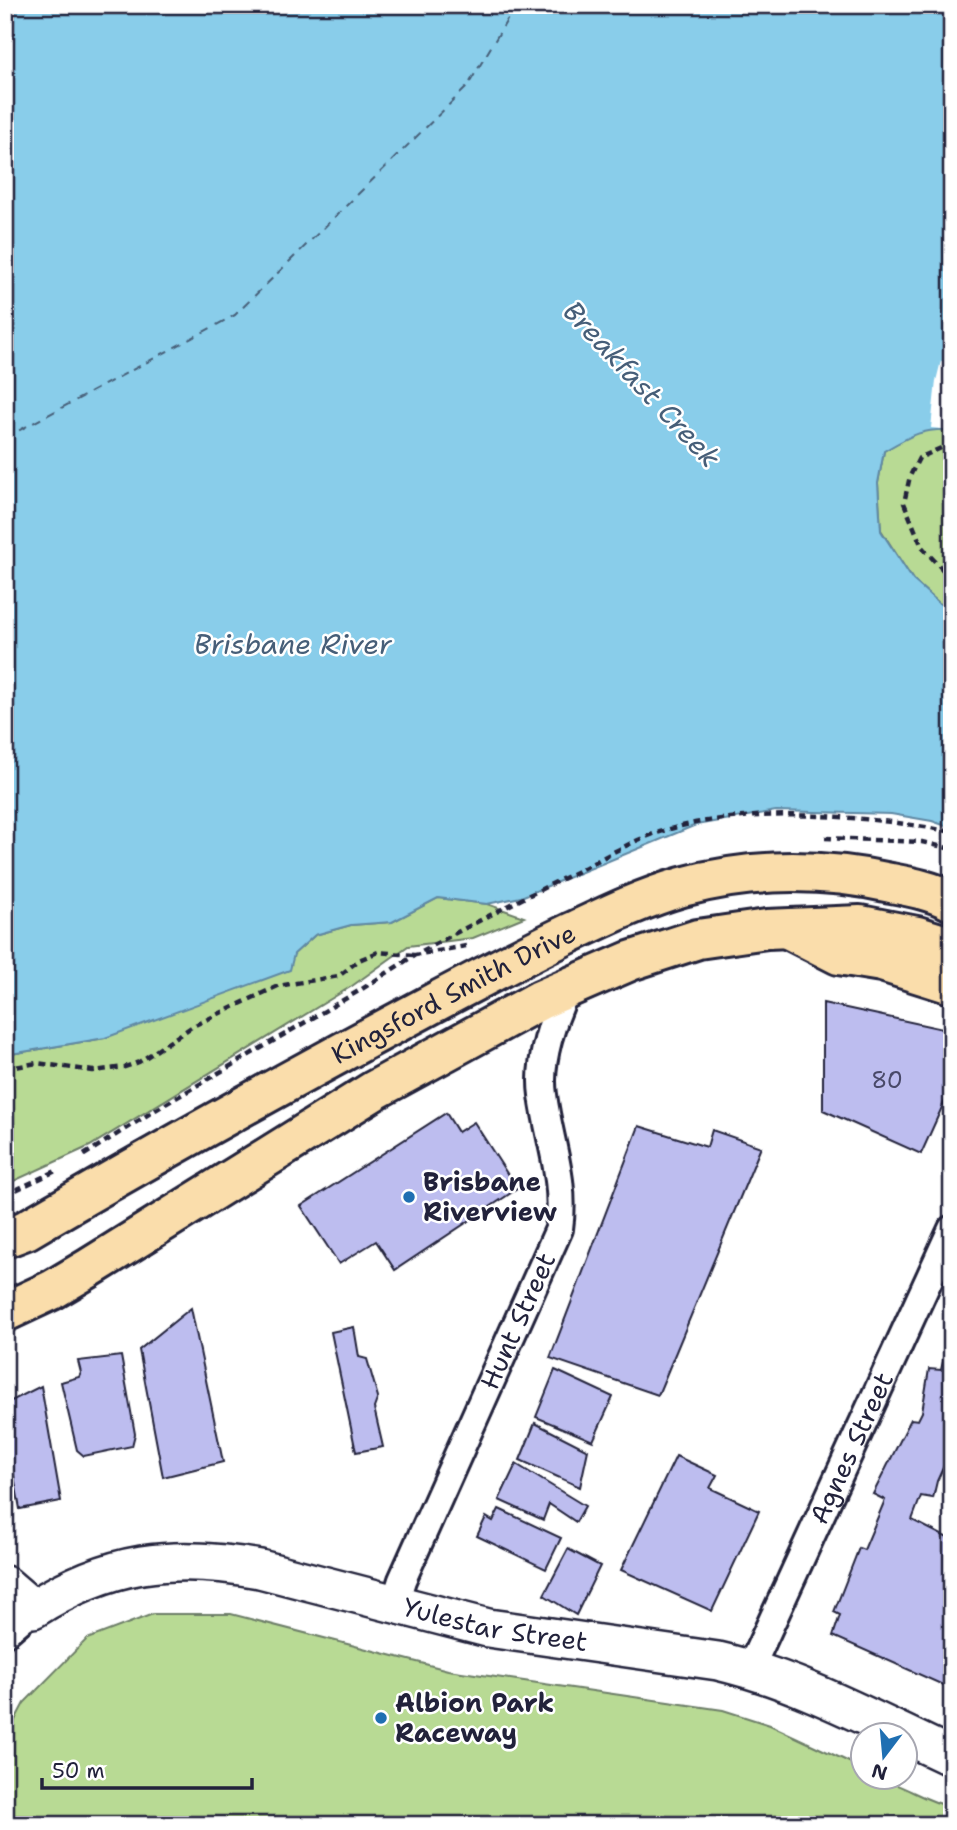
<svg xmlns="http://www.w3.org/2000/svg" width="957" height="1830" font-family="'Shantell Sans',sans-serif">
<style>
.green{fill:#b8da94;stroke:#6d7e68;stroke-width:2}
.water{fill:#89cdea;stroke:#6089a4;stroke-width:2}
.pier{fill:#fff}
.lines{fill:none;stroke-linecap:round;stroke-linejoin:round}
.ferry{stroke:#465e78;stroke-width:2;stroke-dasharray:9 7;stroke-linecap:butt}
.building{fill:#bdbdef;stroke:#22223b;stroke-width:2}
.street-casing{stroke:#22223b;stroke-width:32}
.secondary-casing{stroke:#22223b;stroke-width:42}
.highway-casing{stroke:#22223b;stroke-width:44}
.path{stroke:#22223b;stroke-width:4.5;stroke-dasharray:7 5;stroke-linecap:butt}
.street{stroke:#fff;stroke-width:26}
.secondary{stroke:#fff;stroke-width:37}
.highway{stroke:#faddab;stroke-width:38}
.poi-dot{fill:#1f6fb2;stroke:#fff;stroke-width:2.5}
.labels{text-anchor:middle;stroke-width:5;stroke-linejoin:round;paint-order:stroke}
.number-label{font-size:23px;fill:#494968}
.street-label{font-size:26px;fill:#22223b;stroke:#fff}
.poi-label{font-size:26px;font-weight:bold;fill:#22223b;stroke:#fff;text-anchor:start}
.water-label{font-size:28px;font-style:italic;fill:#465e78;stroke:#fff}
</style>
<rect width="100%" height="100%" fill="#fff"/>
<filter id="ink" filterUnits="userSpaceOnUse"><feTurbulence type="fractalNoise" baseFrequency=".0143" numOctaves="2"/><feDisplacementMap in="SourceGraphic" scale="14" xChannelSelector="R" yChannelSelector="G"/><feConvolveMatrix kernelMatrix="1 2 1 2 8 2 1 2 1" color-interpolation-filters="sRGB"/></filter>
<g filter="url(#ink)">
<g class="green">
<polygon points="931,428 952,430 952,611 939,603 913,580 881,530 878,483 884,451 912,434"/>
<polygon points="438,898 487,904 524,917 473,938 408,946 352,986 90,1146 5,1185 5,1055 105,1038 294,954 315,935 351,925 392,922"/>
<path d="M153,1614h78l217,56 275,40 47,15 92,43v10c37,0 56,22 90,29v18h-947v-86l19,-36 63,-64z"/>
</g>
<path class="water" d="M5,5h947v425c-30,-2 -42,6 -68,21l-6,32 3,48 32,49 26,23 13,8v217l-20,-7 -41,-7 -115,-3 -80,14 -175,72 -34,7 -49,-6 -46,24 -41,3 -36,10 -21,19 -4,16 -185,68 -100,17z"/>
<polygon class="pier" points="941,361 952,362 952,430 931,428 936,381"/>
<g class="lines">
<polyline class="ferry" points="5,438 235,315 467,87 516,5"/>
</g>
<g class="building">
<polygon points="823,1003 952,1031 952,1085 921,1154 823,1110"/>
<polygon points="446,1113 458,1132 474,1122 517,1189 395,1270 376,1241 339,1264 301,1206"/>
<polygon points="639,1126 707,1147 712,1130 761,1147 658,1395 550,1358"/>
<polygon points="191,1308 223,1462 163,1477 139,1350"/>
<polygon points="952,1322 952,1488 944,1489 952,1460 947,1459 937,1481 933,1498 921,1496 912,1520 952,1540 952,1689 833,1636 840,1615 834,1612 859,1548 864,1550 885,1500 873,1494 911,1419 918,1420 922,1412 929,1369 941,1370"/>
<polygon points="354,1327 359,1357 367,1359 378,1397 374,1408 383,1447 356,1452 331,1332"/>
<polygon points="121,1356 135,1434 132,1446 84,1456 77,1450 61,1382 79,1377 81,1373 78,1361"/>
<polygon points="555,1370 613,1397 593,1441 536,1417"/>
<polygon points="41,1386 61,1501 20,1509 5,1427 5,1404"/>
<polygon points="535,1423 588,1450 580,1487 520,1460"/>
<polygon points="676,1456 717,1475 710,1488 759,1511 712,1611 621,1570"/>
<polygon points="516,1464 585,1506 576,1522 549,1504 543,1520 499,1500"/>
<polygon points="499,1509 561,1538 546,1569 477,1536 486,1517 493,1521"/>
<polygon points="568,1549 600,1566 576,1615 544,1595"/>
</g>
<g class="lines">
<g class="street-casing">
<g id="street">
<path id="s1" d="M394,1605l8,-25 157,-351c7,-49 -10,-87 -16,-134 -5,-33 10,-79 26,-109"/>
<polyline points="5,1633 33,1609"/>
<path id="s2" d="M750,1669l202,-440"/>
</g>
</g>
<g class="secondary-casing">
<g id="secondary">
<path id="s3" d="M5,1585l28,24c76,-48 139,-56 227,-40l228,59 230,33c82,19 158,61 234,96"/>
</g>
</g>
<g class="highway-casing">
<g id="highway">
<polyline points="790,930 839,955 882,962 952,984"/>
<path id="s4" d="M5,1238l21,-8c133,-78 267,-152 402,-224 47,-25 94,-50 142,-73 36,-17 73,-35 112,-46 69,-19 140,-19 209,-4 21,4 42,8 61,18"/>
<polyline points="5,1312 52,1290 89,1268 375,1090 540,1000 630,961 698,939 767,929 860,925 917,936 952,947"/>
</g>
</g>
<g class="path">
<polyline points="945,373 952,375"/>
<polyline points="952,443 919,458 910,476 904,503 922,547 952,580"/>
<polyline points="825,838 922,842 952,849"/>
<path d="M422,951c50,-27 101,-53 152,-78 28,-14 56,-32 86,-41 82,-27 208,-17 292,0"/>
<polyline points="5,1069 37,1063 93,1071 125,1067 139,1062 193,1026 278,986 339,976 359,960 378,952 414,955"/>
<polyline points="84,1155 157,1109 362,989 415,955 466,946"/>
<polyline points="5,1195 58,1170"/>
</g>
<use href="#street" class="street"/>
<use href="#secondary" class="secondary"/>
<use href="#highway" class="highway"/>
</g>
</g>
<g class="poi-dot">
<circle cx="409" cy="1197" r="7"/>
<circle cx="381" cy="1718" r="7"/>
</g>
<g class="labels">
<g class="number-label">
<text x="887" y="1088">80</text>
</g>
<g class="street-label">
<text dy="9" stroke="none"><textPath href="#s4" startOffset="511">Kingsford Smith Drive</textPath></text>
<text dy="9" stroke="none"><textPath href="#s1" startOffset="310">Hunt Street</textPath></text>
<text dy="9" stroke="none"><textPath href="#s2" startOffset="243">Agnes Street</textPath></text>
<text dy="9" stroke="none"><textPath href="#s3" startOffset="516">Yulestar Street</textPath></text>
</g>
<g class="poi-label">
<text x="423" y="1191">Brisbane<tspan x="423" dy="30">Riverview</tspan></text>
<text x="395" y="1712">Albion Park<tspan x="395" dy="30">Raceway</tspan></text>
</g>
<g class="water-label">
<text transform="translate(642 384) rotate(47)" y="10">Breakfast Creek</text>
<text x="293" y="654">Brisbane River</text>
</g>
</g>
<rect width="957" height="1830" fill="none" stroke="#fff" stroke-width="28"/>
<rect x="14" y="14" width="929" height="1802" fill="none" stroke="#22223b" stroke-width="2.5" filter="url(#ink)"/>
<g transform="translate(884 1756) rotate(196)"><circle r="33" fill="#ffffff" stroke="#a7a7b1" stroke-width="2"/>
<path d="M0-5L12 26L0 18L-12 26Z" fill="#1f6fb2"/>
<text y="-10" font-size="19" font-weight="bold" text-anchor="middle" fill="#22223b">N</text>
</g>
<path d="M42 1778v10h210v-10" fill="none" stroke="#22223b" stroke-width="3.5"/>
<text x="52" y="1778" font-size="21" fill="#22223b" stroke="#ffffff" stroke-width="5" paint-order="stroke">50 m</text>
</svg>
